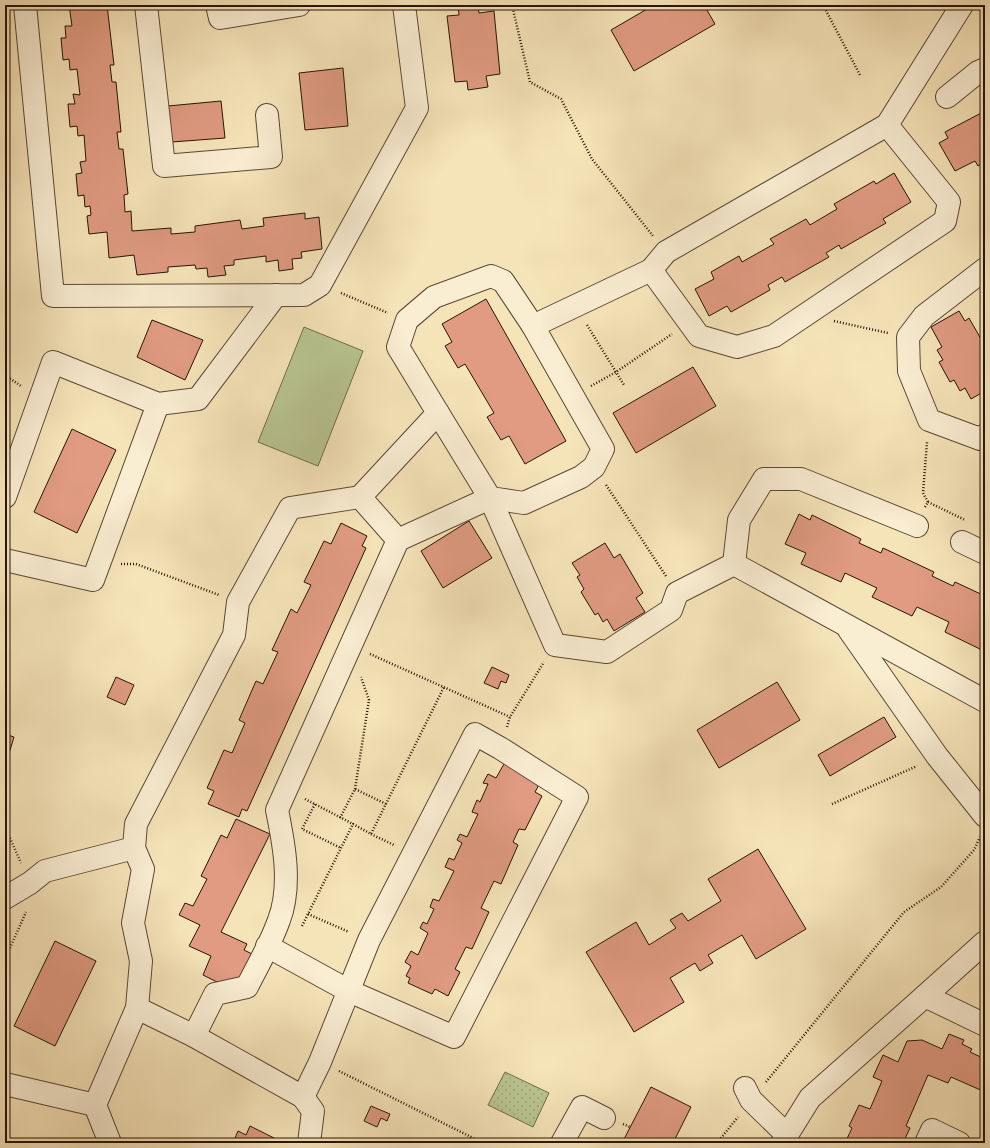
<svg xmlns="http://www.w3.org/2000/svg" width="990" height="1148" font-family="Alegreya,serif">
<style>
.park{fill:url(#park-dots);stroke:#706c4c}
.garden{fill:#b8c592;stroke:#706c4c}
.building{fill:#e09b82;stroke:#271407}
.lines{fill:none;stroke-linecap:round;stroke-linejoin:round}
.minor-casing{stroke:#5b4834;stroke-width:24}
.path{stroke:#271407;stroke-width:2.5;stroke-dasharray:1 2;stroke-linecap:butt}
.minor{stroke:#f9edd2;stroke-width:22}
</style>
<defs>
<pattern id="park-dots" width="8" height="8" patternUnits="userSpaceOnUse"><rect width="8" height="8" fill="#b8c592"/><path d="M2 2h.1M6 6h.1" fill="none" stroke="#9ea87c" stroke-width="1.8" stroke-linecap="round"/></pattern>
</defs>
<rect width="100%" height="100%" fill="#f6e4b9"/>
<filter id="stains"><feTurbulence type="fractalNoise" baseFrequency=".005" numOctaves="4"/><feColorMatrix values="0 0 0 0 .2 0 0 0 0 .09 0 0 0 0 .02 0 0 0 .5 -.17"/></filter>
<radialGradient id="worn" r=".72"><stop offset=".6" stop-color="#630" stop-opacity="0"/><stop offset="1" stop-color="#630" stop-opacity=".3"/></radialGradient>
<polygon class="park" points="505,1072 549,1093 533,1127 488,1105"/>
<polygon class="garden" points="304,327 363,351 318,466 258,442"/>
<g class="building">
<polygon points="69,5 107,5 114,65 110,65 112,82 116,82 121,132 117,132 119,149 123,149 128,194 124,195 125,212 131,211 132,231 171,228 171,234 195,232 195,226 240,220 242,229 264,226 263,218 305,213 305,219 319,217 322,249 301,252 302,258 292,259 293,269 279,271 278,260 266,262 266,256 234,260 234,265 224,266 226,275 208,277 207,268 196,269 195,265 168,267 168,272 137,275 134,255 109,258 107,232 89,234 87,216 91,215 90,206 85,207 84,195 78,196 76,174 82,173 80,162 86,161 84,135 78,136 77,126 70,127 68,104 75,104 73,94 80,95 77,69 70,70 69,59 63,60 61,38 66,38 65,26 72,26"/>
<polygon points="458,5 478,5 479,13 494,11 500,74 486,76 488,87 468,90 467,81 455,82 447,16 459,15"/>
<polygon points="654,5 704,5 715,24 634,71 611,30"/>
<polygon points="343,68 348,126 305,130 299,73"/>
<polygon points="221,101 225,138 172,142 168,106"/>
<polygon points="985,111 985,162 978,166 975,161 955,171 939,143 948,138 945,132"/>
<polygon points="894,173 911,202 883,219 886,223 841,249 839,245 826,253 829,257 785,282 782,277 768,285 770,290 731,312 727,306 709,316 695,289 714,279 711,272 739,256 742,262 774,244 770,239 806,219 810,225 837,209 834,204 874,181 876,184"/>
<polygon points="486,299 566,441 525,464 509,436 501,440 487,417 494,413 465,364 458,368 445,346 452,342 442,324"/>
<polygon points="959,311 965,321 969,318 985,346 985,391 971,399 965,388 960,391 954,380 950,382 939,362 943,360 937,350 942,347 931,327"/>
<polygon points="152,320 203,340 185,380 137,357"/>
<polygon points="693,367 716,406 636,453 613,413"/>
<polygon points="72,429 116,450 77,533 34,512"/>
<polygon points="799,514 810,520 812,515 861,539 859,543 881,553 883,548 934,572 932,576 953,586 955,582 985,596 984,651 945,632 949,622 917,607 912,616 872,597 877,588 845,573 841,582 801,564 806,553 785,544"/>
<polygon points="469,521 492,558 443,588 421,551"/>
<polygon points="341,523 367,536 362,546 366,548 247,811 242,809 239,817 208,804 214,791 207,788 224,750 232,753 245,723 239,720 256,681 263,684 278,652 272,650 291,609 297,613 311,585 304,582 324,541 331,544"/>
<polygon points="605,543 614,558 620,554 643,593 636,598 645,612 614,631 607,619 603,622 598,613 595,615 581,592 584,589 577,577 580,575 572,563"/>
<polygon points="492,667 509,675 506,683 501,681 498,689 484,683"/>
<polygon points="116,677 134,685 125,705 107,697"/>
<polygon points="777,682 800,720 719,768 697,730"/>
<polygon points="884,717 896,737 830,776 818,755"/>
<polygon points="5,734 14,737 5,767"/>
<polygon points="504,764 517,768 541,781 535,792 542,796 525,830 519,829 513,842 518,845 501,884 494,881 481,908 489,912 472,949 466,947 455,969 460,972 448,996 435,989 432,994 408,983 410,978 406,976 411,966 405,962 411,951 418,955 428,933 420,928 423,922 427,924 434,909 430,907 433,899 439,901 454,871 445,867 449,858 454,860 462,843 457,840 460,834 467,837 478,814 472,812 477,800 480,802 488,784 483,783 488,774 496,778"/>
<polygon points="236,819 270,834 221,932 247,944 244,950 252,954 236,984 225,986 203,975 211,956 189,946 200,925 179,915 185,903 193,906 207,879 201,876 221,835 227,838"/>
<polygon points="758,849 806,929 756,959 742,935 708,955 713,963 700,971 695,963 670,978 684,1002 634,1032 586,952 636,922 649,945 676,928 670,920 682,913 688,921 721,901 708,879"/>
<polygon points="55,941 96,961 55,1046 14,1026"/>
<polygon points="949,1034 964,1040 962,1044 972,1049 970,1052 985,1059 985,1100 982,1099 985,1092 951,1077 948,1083 928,1075 906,1126 910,1128 903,1143 845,1143 852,1128 849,1126 859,1105 870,1109 882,1081 873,1077 883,1055 898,1062 907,1041 922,1040 942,1049"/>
<polygon points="651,1087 691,1107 673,1143 622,1143"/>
<polygon points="371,1106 390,1114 387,1121 381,1118 377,1127 364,1121"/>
<polygon points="250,1126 284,1143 233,1143 238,1131 246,1135"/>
</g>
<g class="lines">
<g class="minor-casing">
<g id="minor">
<polyline points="25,5 53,296 304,295 320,285 417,108 404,5"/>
<polyline points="146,5 164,166 271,157 267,115"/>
<polyline points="217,5 220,18 299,5"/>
<polyline points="947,97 978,72 985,69"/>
<polyline points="985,269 924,316 908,337 909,371 929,420 980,439 985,435"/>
<polyline points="651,270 699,336 737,347 774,336 945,221 949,202 887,125"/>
<polyline points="438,413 490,498 555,645 607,652 671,610 677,593 734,564"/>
<polyline points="5,497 53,362 158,404 198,399 276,295"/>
<polyline points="360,497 398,540 490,498 524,503 581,477 594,467 603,449 533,326"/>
<polyline points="917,526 801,479 764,479 739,520 734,564 985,701"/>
<polyline points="962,542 985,553"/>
<polyline points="5,560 93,580 158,404"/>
<polyline points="849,630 937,756 985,816"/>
<polyline points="5,898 30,883 45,871 134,848"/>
<polyline points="267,946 349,991 454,1037 577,797 500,748 475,734 369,940 320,1062 303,1097 313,1111 309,1143"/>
<polyline points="925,996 985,942"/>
<polyline points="137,1008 194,1036 303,1097"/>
<path d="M194,1036l21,-42 32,-7c11,-22 24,-44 32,-67 13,-34 5,-76 -2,-110l121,-270"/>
<polyline points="5,1084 95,1105"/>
<polyline points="745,1088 751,1100 786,1134"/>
<polyline points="110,1143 95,1105 137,1008 141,961 133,923 143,869 134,848 136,824 234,635 238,602 290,508 360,497 438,413 398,347 407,320 434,297 491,276 503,281 533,326 651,270 666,252 887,125 962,5"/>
<polyline points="562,1143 582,1107 604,1118"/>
<polyline points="782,1143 810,1098 925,996 985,1025"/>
<polyline points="926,1143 932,1130 959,1143"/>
</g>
</g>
<g class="path">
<polyline points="512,5 530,82 561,99 592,159 653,236"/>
<polyline points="823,5 860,75"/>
<polyline points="341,293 388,313"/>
<polyline points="834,321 888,333"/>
<polyline points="587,325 624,385"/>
<polyline points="5,375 21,386"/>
<polyline points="591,386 616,372 672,334"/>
<polyline points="606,485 666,576"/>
<polyline points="928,502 965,520"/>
<polyline points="925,507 928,502 923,493 927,442"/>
<polyline points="121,564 136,564 219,595"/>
<polyline points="370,654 510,717"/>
<polyline points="507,727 510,717 544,662"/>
<polyline points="355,789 369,700 361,677"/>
<polyline points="305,799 353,824"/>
<polyline points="315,804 302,829 341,848"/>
<polyline points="832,804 917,766"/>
<polyline points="340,818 355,789 386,804"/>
<polyline points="5,827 21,863"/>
<polyline points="371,834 394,845"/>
<polyline points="308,914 349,932"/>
<polyline points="302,926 353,824 371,834 444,687"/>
<polyline points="5,959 26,912"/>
<polyline points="339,1071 483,1143"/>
<polyline points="766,1082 904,912 941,887 974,850 980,837"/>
<polyline points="623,1124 630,1127"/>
<polyline points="717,1143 738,1117"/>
</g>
<use href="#minor" class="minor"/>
</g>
<rect width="990" height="1148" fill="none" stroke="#f6e4b9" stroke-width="20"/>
<rect x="6" y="6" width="978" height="1136" fill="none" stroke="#271407" stroke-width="2"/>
<rect x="10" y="10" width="970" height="1128" fill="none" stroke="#271407"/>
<rect width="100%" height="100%" filter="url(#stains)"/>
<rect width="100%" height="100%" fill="url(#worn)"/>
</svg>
